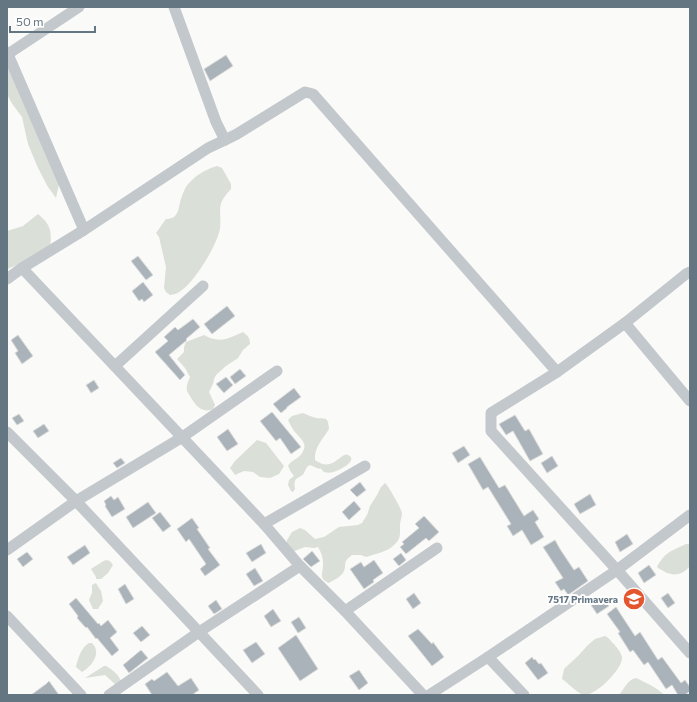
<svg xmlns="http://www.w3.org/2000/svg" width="697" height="702" font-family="Commissioner,sans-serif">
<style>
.green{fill:#dadfd7}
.building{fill:#aab3b9;stroke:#dcdcda}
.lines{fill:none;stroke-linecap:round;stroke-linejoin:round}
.street{stroke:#c3c8cc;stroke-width:11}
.labels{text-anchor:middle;stroke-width:4;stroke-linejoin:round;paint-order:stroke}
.poi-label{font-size:10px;font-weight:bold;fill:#657683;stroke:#fff;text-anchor:end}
</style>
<rect width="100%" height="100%" fill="#fafaf8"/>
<g class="green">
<polygon points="7,51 60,180 56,198 48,187 38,168 28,144 22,117 11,102 7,94"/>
<path d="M217,166l5,2 9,16v5c-16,17 -9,20 -11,39 -2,16 -27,57 -41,64 -2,2 -6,2 -9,3l-4,-3 -2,-4 2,-21 -7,-30 -3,-4 10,-14c13,0 12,-10 15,-20 1,-4 3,-8 5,-12 8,-11 18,-17 31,-21z"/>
<path d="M38,214c13,11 14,17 12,34l-23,13 -20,8v-38l16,-5z"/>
<path d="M243,332c5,4 7,6 7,12l-7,6 -5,8 -12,8 -10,9 -2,4 -1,5 -4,8 6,13 -2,4c-11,5 -18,-4 -23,-13 -2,-3 -4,-6 -3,-10 0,-3 2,-6 3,-9l-5,-9 -8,-9 7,-7v-5l2,-5 18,-7c10,6 19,6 30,1 3,-1 6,-3 9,-4z"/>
<path d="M303,413c5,2 9,4 13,5 10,1 12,-2 13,11 -6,10 -15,18 -14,31 18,14 26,-9 33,-5 11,5 -8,15 -12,16 -4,2 -8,2 -12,1l-4,-4 -1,1 -9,-4c-4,2 -4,4 -6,8 -5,7 -11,2 -9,16l-2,3 -2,-1 -3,-6 1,-5 5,-4 -3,-4 -3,-6c3,-6 11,-7 14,-13 7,-9 -2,-15 -8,-22 -2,-3 -4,-7 -6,-11l4,-4z"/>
<polygon points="257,440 266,443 284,466 279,474 270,478 260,477 253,472 244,471 235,475 230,468 235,461"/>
<path d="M385,483c4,4 16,25 17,30 0,4 -2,8 -2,12 0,9 1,14 -6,20 -7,7 -19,9 -28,12l-5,-2h-9c-11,8 -4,9 -9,18 -3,4 -9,7 -14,10 -12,-5 -5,-11 -6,-20 0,-6 -2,-11 -5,-16l-4,1 -9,-1 -13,5 -5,-8v-4l5,-8 8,-4 5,2 10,9 9,-2 15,-10 19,-2 4,-2 5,-8 3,-9 7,-11 4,-8z"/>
<path d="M686,544h4v22c-10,12 -21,10 -33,1 8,-15 14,-16 29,-23z"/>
<path d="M106,560l4,1 3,4 -5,8 -7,6h-5v-2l-5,-8c5,-3 10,-7 15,-9z"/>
<polygon points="96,583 101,591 103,601 98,609 93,609 89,600 92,593 92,585"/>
<path d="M605,636c5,2 5,5 9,8 3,4 7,8 8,13 1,12 -26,38 -37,38 -6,0 -18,-13 -23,-16l2,-10 14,-13 10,-11 7,-6z"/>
<path d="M89,643h3c10,10 0,23 -10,29l-6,-5c2,-9 5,-19 13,-24z"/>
<path d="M104,666h2c7,4 12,8 15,15l-5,4 -11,-10 -20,3z"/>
<path d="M636,678c10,5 21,9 28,17h-45c6,-7 8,-15 17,-17z"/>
</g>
<g class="building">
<polygon points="226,55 233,66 210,81 204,69"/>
<polygon points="138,256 153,275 146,280 131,261"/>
<polygon points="143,282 153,295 144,302 142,299 139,301 132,291"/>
<polygon points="227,306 235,316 212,334 204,324"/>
<polygon points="193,319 200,327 186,339 187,340 169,355 185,375 180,380 155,352 168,341 164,337 175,327 178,330"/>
<polygon points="18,335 33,356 22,364 15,353 18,351 11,340"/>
<polygon points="240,369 246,376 235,384 230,377"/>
<polygon points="226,377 233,385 224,393 216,384"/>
<polygon points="94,380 99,388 91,393 86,385"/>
<polygon points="294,388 301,397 287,407 287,408 281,413 273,404"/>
<polygon points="272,412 301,447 291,454 280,438 276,441 260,421"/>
<polygon points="19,414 24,421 17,425 12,418"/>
<polygon points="515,415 525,431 529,429 543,454 530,461 513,431 506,435 499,424"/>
<polygon points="44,424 49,431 38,438 33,431"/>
<polygon points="228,429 238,444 227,451 217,437"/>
<polygon points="464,446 470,455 458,463 452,453"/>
<polygon points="552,456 558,466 547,473 541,463"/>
<polygon points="480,457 499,488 505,485 524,516 533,510 539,519 535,522 544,537 531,545 522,530 513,536 507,526 511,524 488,487 483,490 468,464"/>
<polygon points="121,458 125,463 117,468 113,463"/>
<polygon points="360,482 366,490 357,497 350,490"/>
<polygon points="590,494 596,505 580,514 574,504"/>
<polygon points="111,496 114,500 118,497 125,509 112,517 105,506 106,505 104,501"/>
<polygon points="354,501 361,509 349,520 342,512"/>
<polygon points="148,502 156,513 133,528 126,517"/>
<polygon points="160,512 171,526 163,532 152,518"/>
<polygon points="424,516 439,532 429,541 426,538 406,554 400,547 404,544 402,542 419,528 415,524"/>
<polygon points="192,518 199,528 197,529 210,548 208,549 220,565 205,576 200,569 206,564 189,539 186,542 177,529"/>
<polygon points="627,534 633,544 620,552 615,542"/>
<polygon points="555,540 560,549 574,570 579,567 588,581 568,595 564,589 561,591 555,582 563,578 543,547"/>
<polygon points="261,544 266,553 252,562 246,553"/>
<polygon points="85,545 90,553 73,565 67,557"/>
<polygon points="312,551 320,561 311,567 303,559"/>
<polygon points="27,552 33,559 23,567 17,559"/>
<polygon points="401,553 406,560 399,566 393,559"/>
<polygon points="374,560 383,573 373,580 374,582 364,589 350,569 361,562 364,567"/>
<polygon points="649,565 656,575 644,583 638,573"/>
<polygon points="255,568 263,581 254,586 246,574"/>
<polygon points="125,584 134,599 126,604 118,589"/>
<polygon points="414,593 421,603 413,609 406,599"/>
<polygon points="668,593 675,603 668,608 661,598"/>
<polygon points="603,597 609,606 597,614 591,605"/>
<polygon points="76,598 98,624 99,623 101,626 108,620 117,632 110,638 119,650 112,656 97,638 96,639 87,627 86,628 77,618 78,616 69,604"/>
<polygon points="216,600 222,609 214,614 208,606"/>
<polygon points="616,607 635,636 640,632 658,660 662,657 681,683 685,680 690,687 690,691 685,695 678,695 672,685 666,689 648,662 644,665 633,650 630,652 618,633 620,632 607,614"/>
<polygon points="273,609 281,621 271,627 264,616"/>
<polygon points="299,617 306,628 298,633 291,622"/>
<polygon points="142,626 150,635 141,642 133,633"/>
<polygon points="418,629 432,644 433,642 444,657 432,666 408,636"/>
<polygon points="296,635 318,669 300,681 278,648"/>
<polygon points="256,642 265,654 252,663 243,650"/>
<polygon points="141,650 148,658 129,673 123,665"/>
<polygon points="532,657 534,660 535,659 539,664 541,663 548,673 538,680 525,663"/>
<polygon points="359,670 368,683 359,690 349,676"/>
<polygon points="167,672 178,686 191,678 199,690 192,695 152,695 145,684 152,679 154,681"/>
<polygon points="49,681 59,695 31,695 46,684"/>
</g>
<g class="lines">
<g class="street">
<polyline points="174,7 216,122 225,140 237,134 305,92 313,94 557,372 491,413 491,431 617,570 690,653"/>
<polyline points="7,52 84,230"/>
<polyline points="8,54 79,7"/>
<polyline points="22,268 264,524 300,566 345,611 423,695"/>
<polyline points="7,279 22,268 84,230 208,148 225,140"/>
<polyline points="625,323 690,401"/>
<polyline points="115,366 203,286"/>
<polyline points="557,372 625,323 686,274 690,272"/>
<polyline points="7,432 76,501 181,438 277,371"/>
<polyline points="264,524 365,466"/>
<polyline points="7,550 76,501 258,695"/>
<polyline points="345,611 437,548"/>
<polyline points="7,616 81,695"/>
<polyline points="488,657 524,695"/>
<polyline points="109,695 199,632 300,566"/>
<polyline points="429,695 488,657 617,570 690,515"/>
</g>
</g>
<defs>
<g id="school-disc" transform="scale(1.15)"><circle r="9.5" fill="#e4572e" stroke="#fff"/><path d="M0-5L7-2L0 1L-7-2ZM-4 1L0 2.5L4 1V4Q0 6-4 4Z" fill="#fff"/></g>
</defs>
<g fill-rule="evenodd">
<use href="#school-disc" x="634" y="599"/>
</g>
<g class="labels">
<g class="poi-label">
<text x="618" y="603">7517 Primavera</text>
</g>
</g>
<rect width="697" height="702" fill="none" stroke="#657683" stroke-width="16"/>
<path d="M10 26v6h85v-6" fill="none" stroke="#657683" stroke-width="2"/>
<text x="16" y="26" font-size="12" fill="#657683" stroke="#ffffff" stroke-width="3" paint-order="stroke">50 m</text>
</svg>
